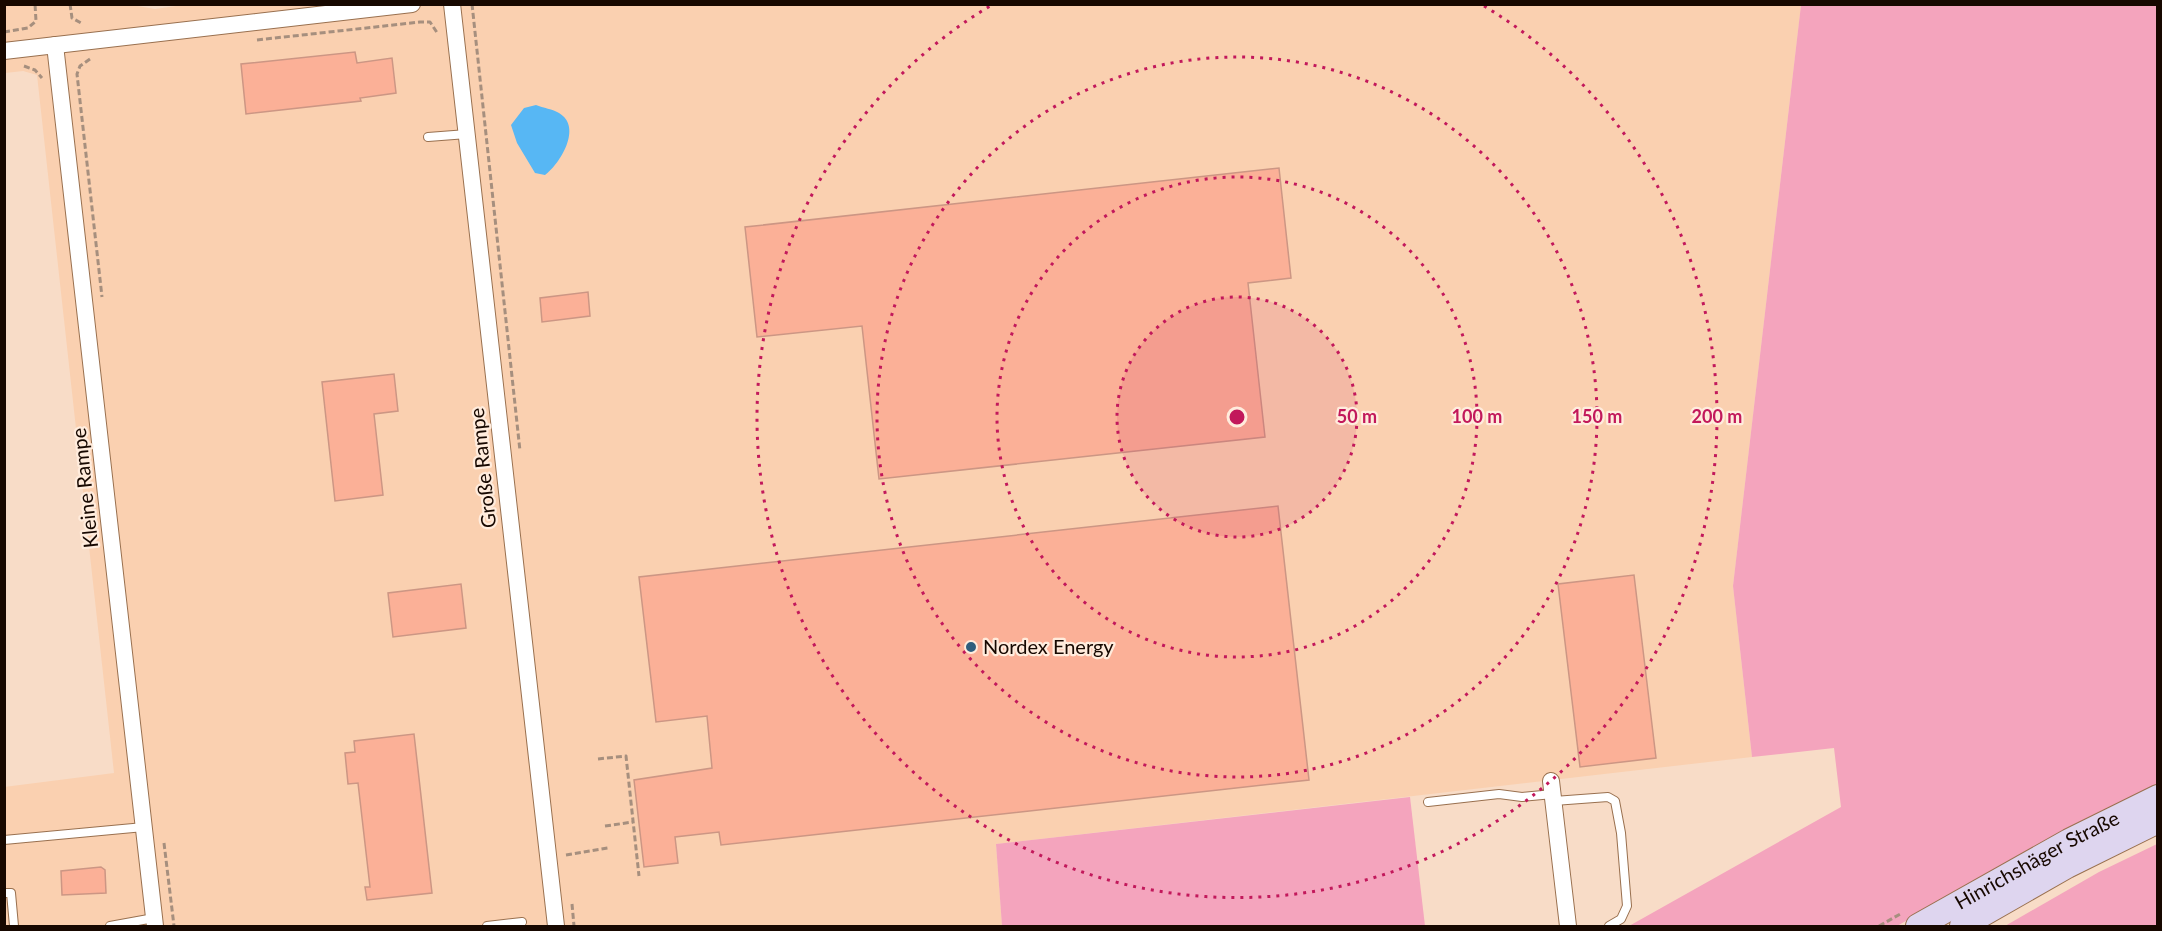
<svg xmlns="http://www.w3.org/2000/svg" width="2162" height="931" font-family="Lato,sans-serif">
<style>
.built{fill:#fad0b0}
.grass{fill:#f4a4bd}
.water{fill:#57b7f4}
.building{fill:#fbb097;stroke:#cc9684;stroke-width:1.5}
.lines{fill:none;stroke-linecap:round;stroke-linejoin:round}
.lane-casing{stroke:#99704f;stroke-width:10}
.street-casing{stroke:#99704f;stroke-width:18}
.secondary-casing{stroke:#99704f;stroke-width:26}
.path{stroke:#a68f7e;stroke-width:3;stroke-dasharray:6 3;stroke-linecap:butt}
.lane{stroke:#fff;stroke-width:8}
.street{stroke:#fff;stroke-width:16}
.secondary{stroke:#ded5ef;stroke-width:24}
.ring{fill:none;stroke:#c2185b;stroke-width:3;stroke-dasharray:3 6}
.poi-dot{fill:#2f5e7d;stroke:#ffecdd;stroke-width:2}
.labels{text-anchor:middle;stroke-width:4.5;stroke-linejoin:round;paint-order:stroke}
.street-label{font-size:20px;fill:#170800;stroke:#ffecdd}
.poi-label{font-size:20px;fill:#170800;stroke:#ffecdd;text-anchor:start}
.centre{fill:#c2185b;stroke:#ffecdd;stroke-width:3}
.ring-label{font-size:18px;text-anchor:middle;font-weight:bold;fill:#c2185b;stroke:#ffecdd;stroke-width:4.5;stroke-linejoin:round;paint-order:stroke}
</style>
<rect width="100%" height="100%" fill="#f8dcc7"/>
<polygon class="built" points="126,4 155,9 190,4 1801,5 1733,586 1752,757 996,844 1002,926 5,926 4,787 114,773 37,75 23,71 5,73 5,5"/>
<g class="grass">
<polygon points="1801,5 2157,5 2157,786 2066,830 1897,926 1629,926 1841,807 1834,748 1752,757 1733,586"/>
<polygon points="1410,797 1425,926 1002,926 996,844"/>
<polygon points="2157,844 2157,926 2005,926 2099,872"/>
</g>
<path class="water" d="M536,105c7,3 17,4 23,8 24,14 1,51 -14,62l-10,-2 -18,-30 -6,-18 13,-17z"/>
<g class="building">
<polygon points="355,52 357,63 392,58 396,93 360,98 361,101 246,114 241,64"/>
<polygon points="1279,168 1291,278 1248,283 1265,437 879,479 862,326 757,337 745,227"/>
<polygon points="588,292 590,316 542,322 540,298"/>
<polygon points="394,374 398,411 374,414 383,495 335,501 322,382"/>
<polygon points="1278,506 1309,780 721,845 719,832 675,837 678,863 644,867 634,780 712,768 707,716 656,722 639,577"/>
<polygon points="1634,575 1656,758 1580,767 1558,584"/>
<polygon points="461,584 466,628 393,637 388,593"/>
<polygon points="414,734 432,893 367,900 365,887 370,887 358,783 348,784 345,753 355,752 354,741"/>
<polygon points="101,867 105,870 106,893 62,895 61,871"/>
</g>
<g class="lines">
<g class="lane-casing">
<g id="lane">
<polyline points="428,137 467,134"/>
<polyline points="1554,801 1608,797 1615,801 1621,833 1627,906 1621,919 1609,926"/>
<polyline points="1428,802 1499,794 1522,797 1553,794"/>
<polyline points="4,840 144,827"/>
<polyline points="4,893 11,893 14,926"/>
<polyline points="110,926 154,918"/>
<polyline points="487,926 522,922"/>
</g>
</g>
<g class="street-casing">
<g id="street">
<polyline points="452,4 556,926"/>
<polyline points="55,45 155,926"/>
<polyline points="4,51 412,4"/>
<polyline points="1551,781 1568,926"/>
</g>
</g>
<g class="secondary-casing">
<g id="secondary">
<path id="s1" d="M1918,926l151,-85 89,-44"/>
<polyline points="1962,926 2067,866 2158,821"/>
</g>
</g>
<g class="path">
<polyline points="70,4 72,18 83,24"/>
<polyline points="472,4 520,451"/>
<polyline points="4,32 28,28 36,21 35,4"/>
<polyline points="257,40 420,22 430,22 438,34"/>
<polyline points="90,59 80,66 77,74 102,297"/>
<polyline points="24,66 35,70 42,78"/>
<polyline points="598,759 626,756 639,876"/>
<polyline points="605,826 633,822"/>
<polyline points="164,843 174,926"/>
<polyline points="566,855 608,848"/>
<polyline points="572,904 574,926"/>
<polyline points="1879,926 1902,913"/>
</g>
<use href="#lane" class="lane"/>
<use href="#street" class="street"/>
<use href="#secondary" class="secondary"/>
</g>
<circle cx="1237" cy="417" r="120" fill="#c2185b" fill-opacity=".12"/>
<g class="ring">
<circle cx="1237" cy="417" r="120"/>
<circle cx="1237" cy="417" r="240"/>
<circle cx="1237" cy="417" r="360"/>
<path d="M1484 6A480 480 0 1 1 990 6"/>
</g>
<circle class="poi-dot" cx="971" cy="647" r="6"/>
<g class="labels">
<g class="street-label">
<text transform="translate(483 468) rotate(-96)" y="7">Große Rampe</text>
<text transform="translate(85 488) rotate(-96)" y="7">Kleine Rampe</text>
<text dy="7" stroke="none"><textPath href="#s1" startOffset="136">Hinrichshäger Straße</textPath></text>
</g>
<g class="poi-label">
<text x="983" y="654">Nordex Energy</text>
</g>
</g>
<circle cx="1237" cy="417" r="9" class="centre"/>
<g class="ring-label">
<text x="1357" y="423">50 m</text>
<text x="1477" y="423">100 m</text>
<text x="1597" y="423">150 m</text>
<text x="1717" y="423">200 m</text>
</g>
<rect width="2162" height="931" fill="none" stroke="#170800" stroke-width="12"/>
</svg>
